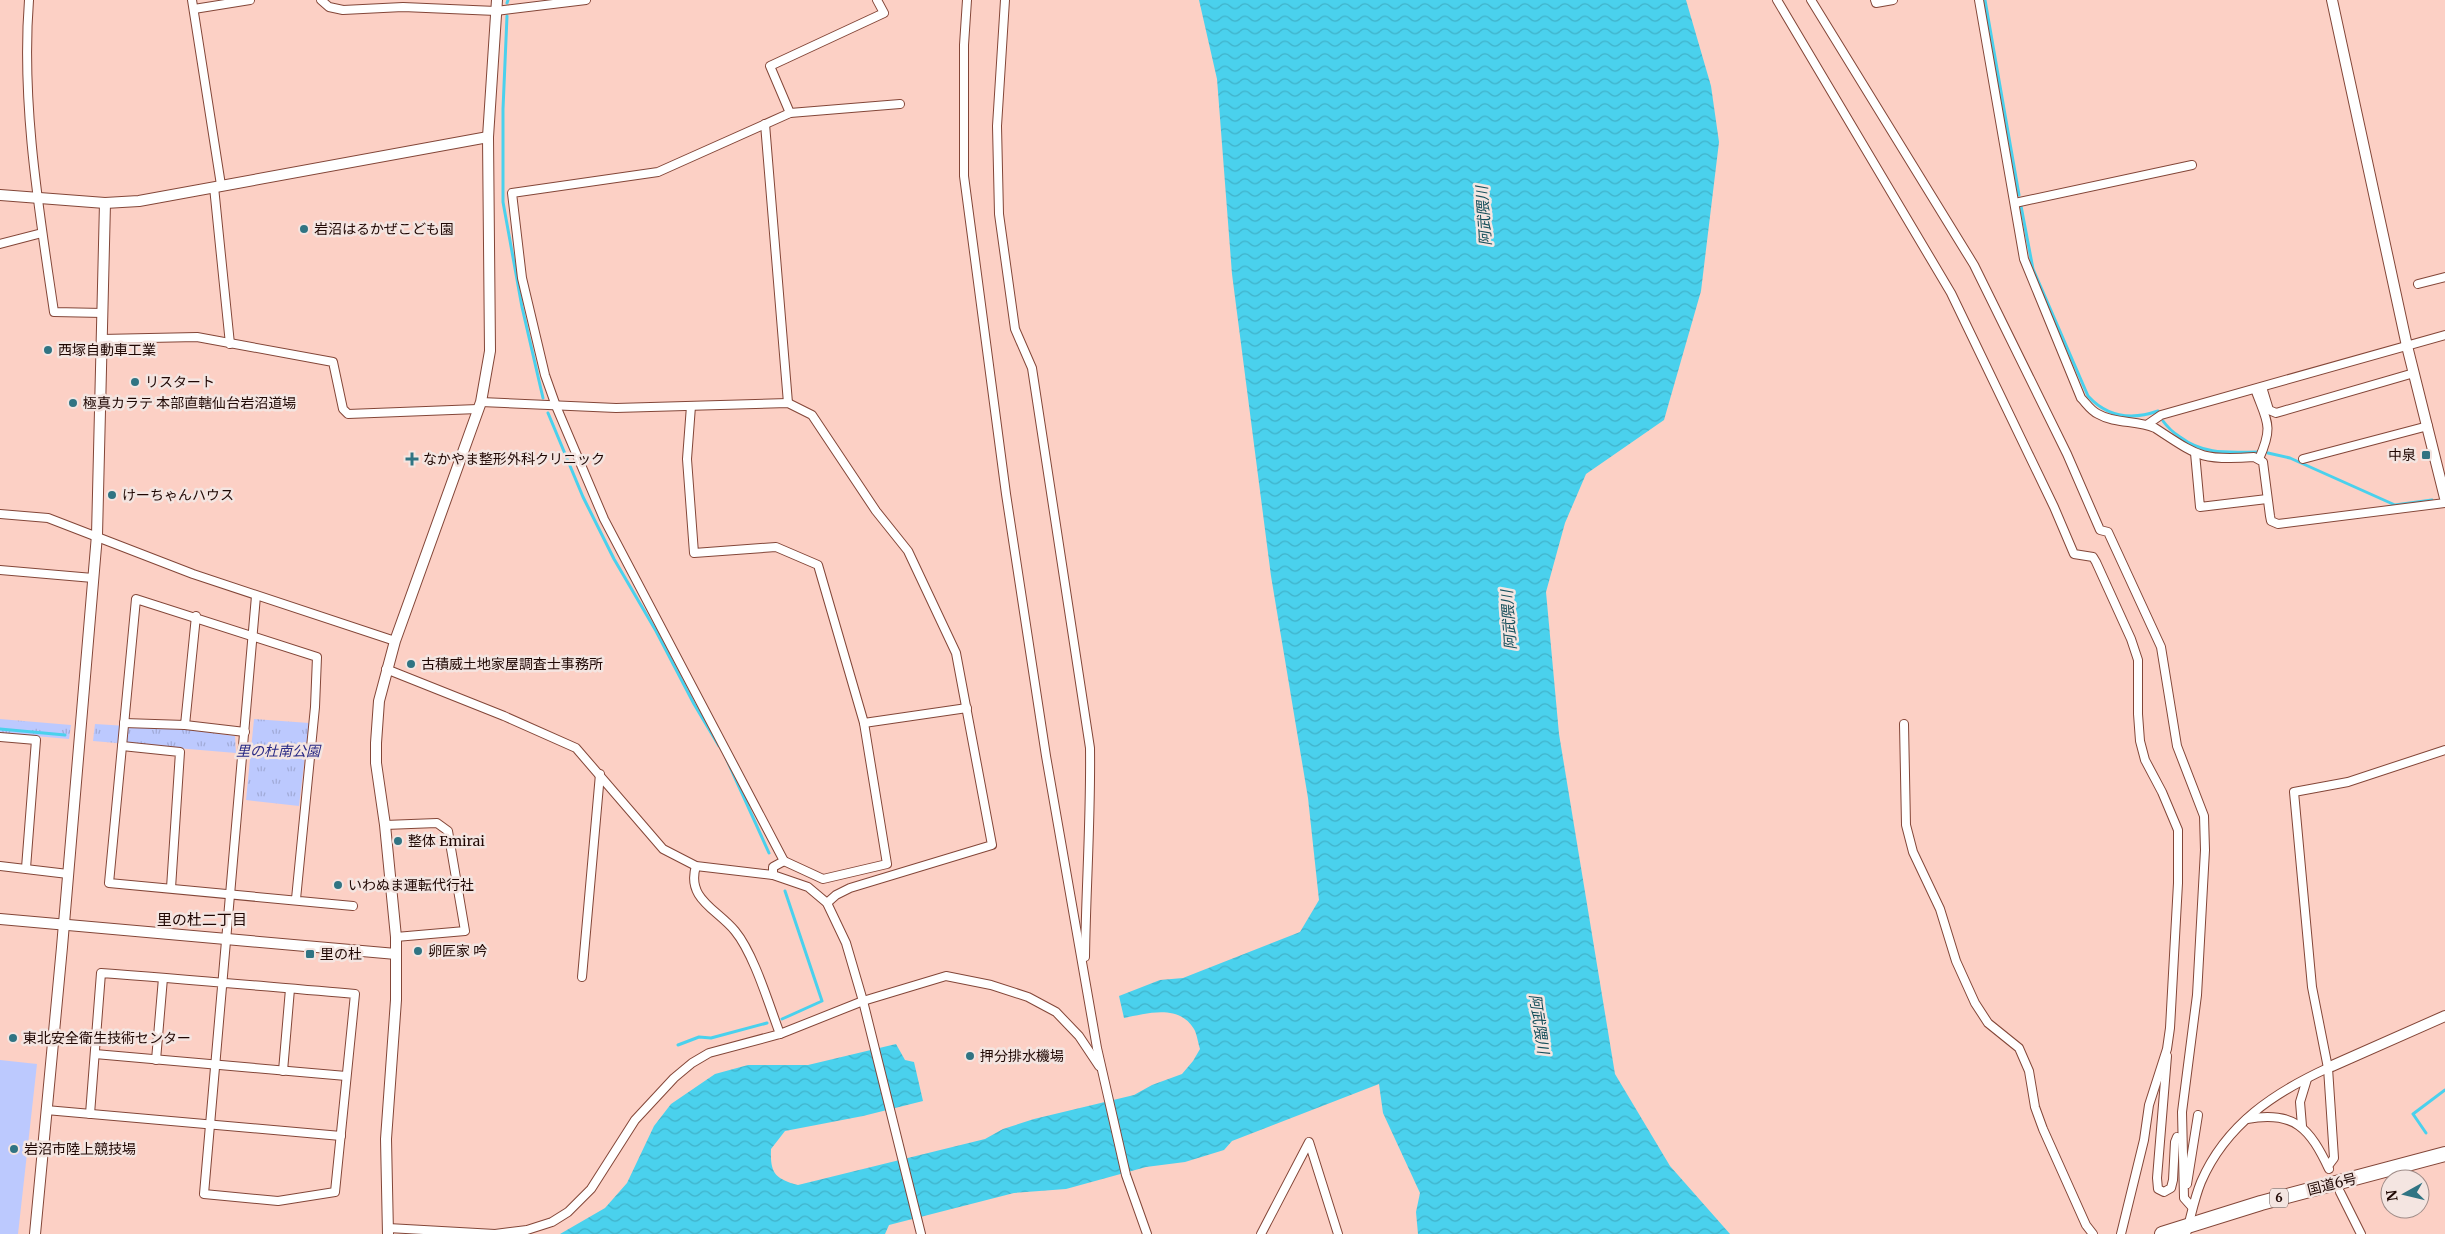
<svg xmlns="http://www.w3.org/2000/svg" width="2445" height="1234" font-family="Merriweather,'Noto Sans JP',serif">
<style>
.grass{fill:url(#grass-tufts)}
.garden{fill:#bcc9fe}
.water{fill:url(#water-waves)}
.lines{fill:none;stroke-linecap:round;stroke-linejoin:round}
.stream{stroke:#4ad1ed;stroke-width:3}
.minor-casing{stroke:#834638;stroke-width:10}
.tertiary-casing{stroke:#834638;stroke-width:12}
.trunk-casing{stroke:#834638;stroke-width:16}
.minor{stroke:#fff;stroke-width:8}
.tertiary{stroke:#fff;stroke-width:10}
.trunk{stroke:#fff;stroke-width:14}
.poi-dot{fill:#307483;stroke:#f4e5e1;stroke-width:2}
.labels{text-anchor:middle;stroke-width:5;stroke-linejoin:round;paint-order:stroke}
.shield{fill:#f4e5e1;stroke:#5f4a46;stroke-width:1}
.shield-label{font-size:12px;font-weight:bold;fill:#1f0703}
.poi-label{font-size:14px;fill:#1f0703;stroke:#f4e5e1;text-anchor:start}
.park-label{font-size:14px;font-style:italic;fill:#272884;stroke:#f4e5e1}
.street-label{font-size:14px;fill:#1f0703;stroke:#f4e5e1}
.water-label{font-size:15px;font-style:italic;fill:#154e5a;stroke:#f4e5e1}
.neighbourhood-label{font-size:15px;fill:#1f0703;stroke:#f4e5e1}
</style>
<defs>
<pattern id="grass-tufts" width="24" height="20" patternUnits="userSpaceOnUse" patternTransform="scale(1.25)"><rect width="24" height="20" fill="#bcc9fe"/><path d="M3 7l-1-3M5 7V3M7 7l1-3M15 17l-1-3M17 17v-4M19 17l1-3" fill="none" stroke="#a1abd8"/></pattern>
<pattern id="water-waves" width="16" height="10" patternUnits="userSpaceOnUse" patternTransform="scale(1.25)"><rect width="16" height="10" fill="#4ad1ed"/><path d="M0 5q4-4 8 0t8 0" fill="none" stroke="#40b2ca"/></pattern>
</defs>
<rect width="100%" height="100%" fill="#fcd0c5"/>
<g class="grass">
<polygon points="0,719 71,725 69,739 0,733"/>
<polygon points="254,719 309,723 299,806 246,800"/>
<polygon points="95,724 191,730 235,736 236,753 93,741"/>
</g>
<polygon class="garden" points="0,1060 37,1064 18,1234 0,1234"/>
<path class="water" d="M1199,0h487l25,86 8,56 -18,149 -37,129 -78,54 -21,49 -19,69 13,142 56,340 55,92 60,68h-312l-2,-22 4,-19 -37,-80 -4,-29 -147,57 -8,9 -39,12 -39,5 -80,22 -52,4 -125,32 -4,9h-325l45,-26 22,-25 27,-57 17,-22 44,-30 33,-9h60l88,-21 9,16 9,2 9,39 -60,15 -78,15 -14,18c-1,24 4,30 27,36l187,-46 18,-10 31,-10 100,-24 18,-10 30,-11 11,-13 7,-12c-2,-6 -3,-15 -6,-20 -15,-25 -46,-16 -70,-11l-5,-22 41,-16 23,-2 117,-46 19,-32 -11,-102 -37,-222 -39,-302 -15,-195z"/>
<g class="lines">
<g class="stream">
<polyline points="1985,0 2019,195"/>
<polyline points="507,3 508,0"/>
<polyline points="507,16 503,109 503,202 522,307 543,398"/>
<path d="M2021,206l12,63 55,127c19,21 44,24 70,15"/>
<polyline points="548,413 583,497 614,559 656,631 694,704 719,746"/>
<path d="M2163,421c5,7 11,12 17,16 25,19 51,15 80,15"/>
<polyline points="2268,453 2290,458 2395,505 2432,500"/>
<polyline points="0,729 65,735"/>
<polyline points="726,758 769,853"/>
<polyline points="782,1019 822,1001 785,891"/>
<polyline points="678,1045 699,1037 711,1038 767,1023"/>
<polyline points="2426,1133 2413,1114 2445,1090"/>
</g>
<g class="minor-casing">
<g id="minor">
<path d="M29,0c-8,103 10,210 25,312l49,1"/>
<polyline points="192,0 221,185"/>
<polyline points="321,0 329,7 343,10 403,7 496,11 586,0"/>
<polyline points="967,0 964,45 964,176 1006,494 1046,756 1097,1048 1126,1175 1147,1234"/>
<path d="M1005,0l-8,126 2,88 16,115 17,39 58,380c1,69 -4,139 -5,209"/>
<polyline points="1777,0 1951,293 2054,507 2074,554 2093,557 2096,562 2131,639 2138,660 2138,714 2140,741 2145,760 2162,792 2178,830 2178,883 2170,1028 2167,1049 2149,1105 2144,1140 2121,1234"/>
<polyline points="1811,0 1974,265 2067,454 2100,530 2108,532 2161,647 2177,746 2204,816 2205,850 2197,995 2182,1112 2184,1198 2192,1207"/>
<polyline points="1875,0 1876,3 1893,0"/>
<path d="M1979,0l45,259 57,139c5,5 10,13 17,16 17,10 39,6 57,14 43,28 46,33 99,29l9,5 7,54 1,5 7,3 167,-21"/>
<polyline points="194,9 250,0"/>
<polyline points="790,113 770,66 884,13 877,0"/>
<polyline points="765,124 788,403"/>
<polyline points="214,187 230,344"/>
<polyline points="2015,203 2192,165"/>
<polyline points="0,244 42,233"/>
<polyline points="2418,284 2445,277"/>
<polyline points="101,339 197,337 333,362 343,409 348,414 478,409"/>
<polyline points="2262,387 2269,410 2276,413 2414,373"/>
<path d="M2255,389c12,33 19,36 4,70"/>
<polyline points="481,402 616,408 788,403 812,415 876,511 908,551 956,653 992,845 850,888 836,895 827,903"/>
<polyline points="691,406 687,459 694,553 776,547 818,565 864,723 887,864 823,879 784,861"/>
<polyline points="2148,424 2161,415 2445,335"/>
<polyline points="2195,453 2200,507 2267,499"/>
<polyline points="2303,459 2428,426"/>
<polyline points="0,514 48,518 193,574 395,641"/>
<polyline points="0,570 93,578"/>
<polyline points="386,669 504,716 576,748 663,849 696,866 773,875 808,887 827,903 846,943 863,1001 921,1234"/>
<polyline points="124,723 185,725 196,616"/>
<polyline points="864,723 967,708"/>
<polyline points="1904,724 1906,825 1913,852 1940,909 1956,961 1975,1003 1988,1023 2019,1048 2029,1071 2035,1107 2043,1129 2086,1225 2093,1234"/>
<polyline points="185,725 245,732"/>
<polyline points="0,737 36,740 26,868"/>
<polyline points="122,746 180,752 171,888"/>
<polyline points="385,825 437,823 448,831 465,931 396,937"/>
<polyline points="0,866 68,874"/>
<path d="M696,866c-10,33 21,43 39,65 19,23 34,74 45,103"/>
<polyline points="773,875 773,867 784,861 604,519 556,406 545,375 522,278 512,193 658,172 790,113 900,104"/>
<polyline points="296,899 315,707 317,657 136,599 109,883 353,906"/>
<polyline points="582,977 600,774"/>
<polyline points="95,1054 346,1076"/>
<polyline points="2167,1056 2157,1178 2158,1189 2164,1192 2171,1188 2173,1180 2175,1142 2177,1137 2182,1139"/>
<polyline points="156,1060 163,978"/>
<polyline points="283,1071 290,989"/>
<polyline points="46,1110 341,1136"/>
<path d="M90,1114l11,-141c85,6 169,14 254,21l-20,198 -57,9 -74,-7c16,-199 36,-399 52,-598"/>
<path d="M2247,1119c48,-9 63,10 82,50"/>
<polyline points="2302,1126 2300,1102 2307,1079"/>
<polyline points="2328,1166 2334,1158 2328,1068 2312,987 2294,792 2348,782 2445,750"/>
<polyline points="2187,1184 2198,1115"/>
<polyline points="2340,1192 2361,1234"/>
<polyline points="388,1228 495,1234 527,1230 552,1222 568,1212 591,1189 635,1120 674,1078 692,1063 709,1053 780,1034 863,1001 946,976 991,985 1028,997 1056,1012 1079,1036 1099,1066"/>
<polyline points="1261,1234 1309,1142 1338,1234"/>
<path d="M2186,1234c5,-17 8,-35 15,-52 25,-58 74,-90 129,-115"/>
</g>
</g>
<g class="tertiary-casing">
<g id="tertiary">
<polyline points="2332,0 2407,346 2445,498"/>
<polyline points="0,195 105,203 139,201 488,137"/>
<polyline points="0,919 396,954"/>
<polyline points="2332,1066 2445,1016"/>
<polyline points="35,1234 62,947 97,535 105,203"/>
<polyline points="388,1234 386,1139 396,1000 396,937 385,825 376,763 376,743 379,701 395,641 481,402 490,351 488,137 497,0"/>
</g>
</g>
<g class="trunk-casing">
<polyline id="trunk" points="2162,1234 2261,1203 2445,1154"/>
</g>
<use href="#minor" class="minor"/>
<use href="#tertiary" class="tertiary"/>
<use href="#trunk" class="trunk"/>
</g>
<g class="poi-dot">
<circle cx="304" cy="229" r="5"/>
<circle cx="48" cy="350" r="5"/>
<circle cx="135" cy="382" r="5"/>
<circle cx="73" cy="403" r="5"/>
<rect x="2421" y="450" width="10" height="10" rx="2.5"/>
<path d="M409.5 451.5h5v5h5v5h-5v5h-5v-5h-5v-5h5z"/>
<circle cx="112" cy="495" r="5"/>
<circle cx="411" cy="664" r="5"/>
<circle cx="398" cy="841" r="5"/>
<circle cx="338" cy="885" r="5"/>
<circle cx="418" cy="951" r="5"/>
<rect x="305" y="949" width="10" height="10" rx="2.5"/>
<circle cx="13" cy="1038" r="5"/>
<circle cx="970" cy="1056" r="5"/>
<circle cx="14" cy="1149" r="5"/>
</g>
<g class="labels">
<rect class="shield" x="2270" y="1188.5" width="18" height="19" rx="4"/>
<g class="shield-label">
<text x="2279" y="1202">6</text>
</g>
<g class="poi-label">
<text x="314" y="234">岩沼はるかぜこども園</text>
<text x="58" y="355">西塚自動車工業</text>
<text x="145" y="387">リスタート</text>
<text x="83" y="408">極真カラテ 本部直轄仙台岩沼道場</text>
<text x="2416" y="460" text-anchor="end">中泉</text>
<text x="423" y="464">なかやま整形外科クリニック</text>
<text x="122" y="500">けーちゃんハウス</text>
<text x="421" y="669">古積威土地家屋調査士事務所</text>
<text x="408" y="846">整体 Emirai</text>
<text x="348" y="890">いわぬま運転代行社</text>
<text x="428" y="956">卵匠家 吟</text>
<text x="320" y="959">里の杜</text>
<text x="23" y="1043">東北安全衛生技術センター</text>
<text x="980" y="1061">押分排水機場</text>
<text x="24" y="1154">岩沼市陸上競技場</text>
</g>
<g class="park-label">
<text x="278" y="756">里の杜南公園</text>
</g>
<g class="street-label">
<text transform="translate(2332 1184) rotate(-14)" y="5">国道6号</text>
</g>
<g class="water-label">
<text transform="translate(1484 216) rotate(-94)" y="5">阿武隈川</text>
<text transform="translate(1509 620) rotate(-94)" y="5">阿武隈川</text>
<text transform="translate(1539 1024) rotate(82)" y="5">阿武隈川</text>
</g>
<g class="neighbourhood-label">
<text x="202" y="925">里の杜二丁目</text>
</g>
</g>
<g transform="translate(2405 1194) rotate(262)"><circle r="24" fill="#f4e5e1" stroke="#9f8c88"/>
<path d="M0-4L9 19L0 12L-9 19Z" fill="#307483"/>
<text y="-8" font-size="14" font-weight="bold" text-anchor="middle" fill="#1f0703">N</text>
</g>
</svg>
